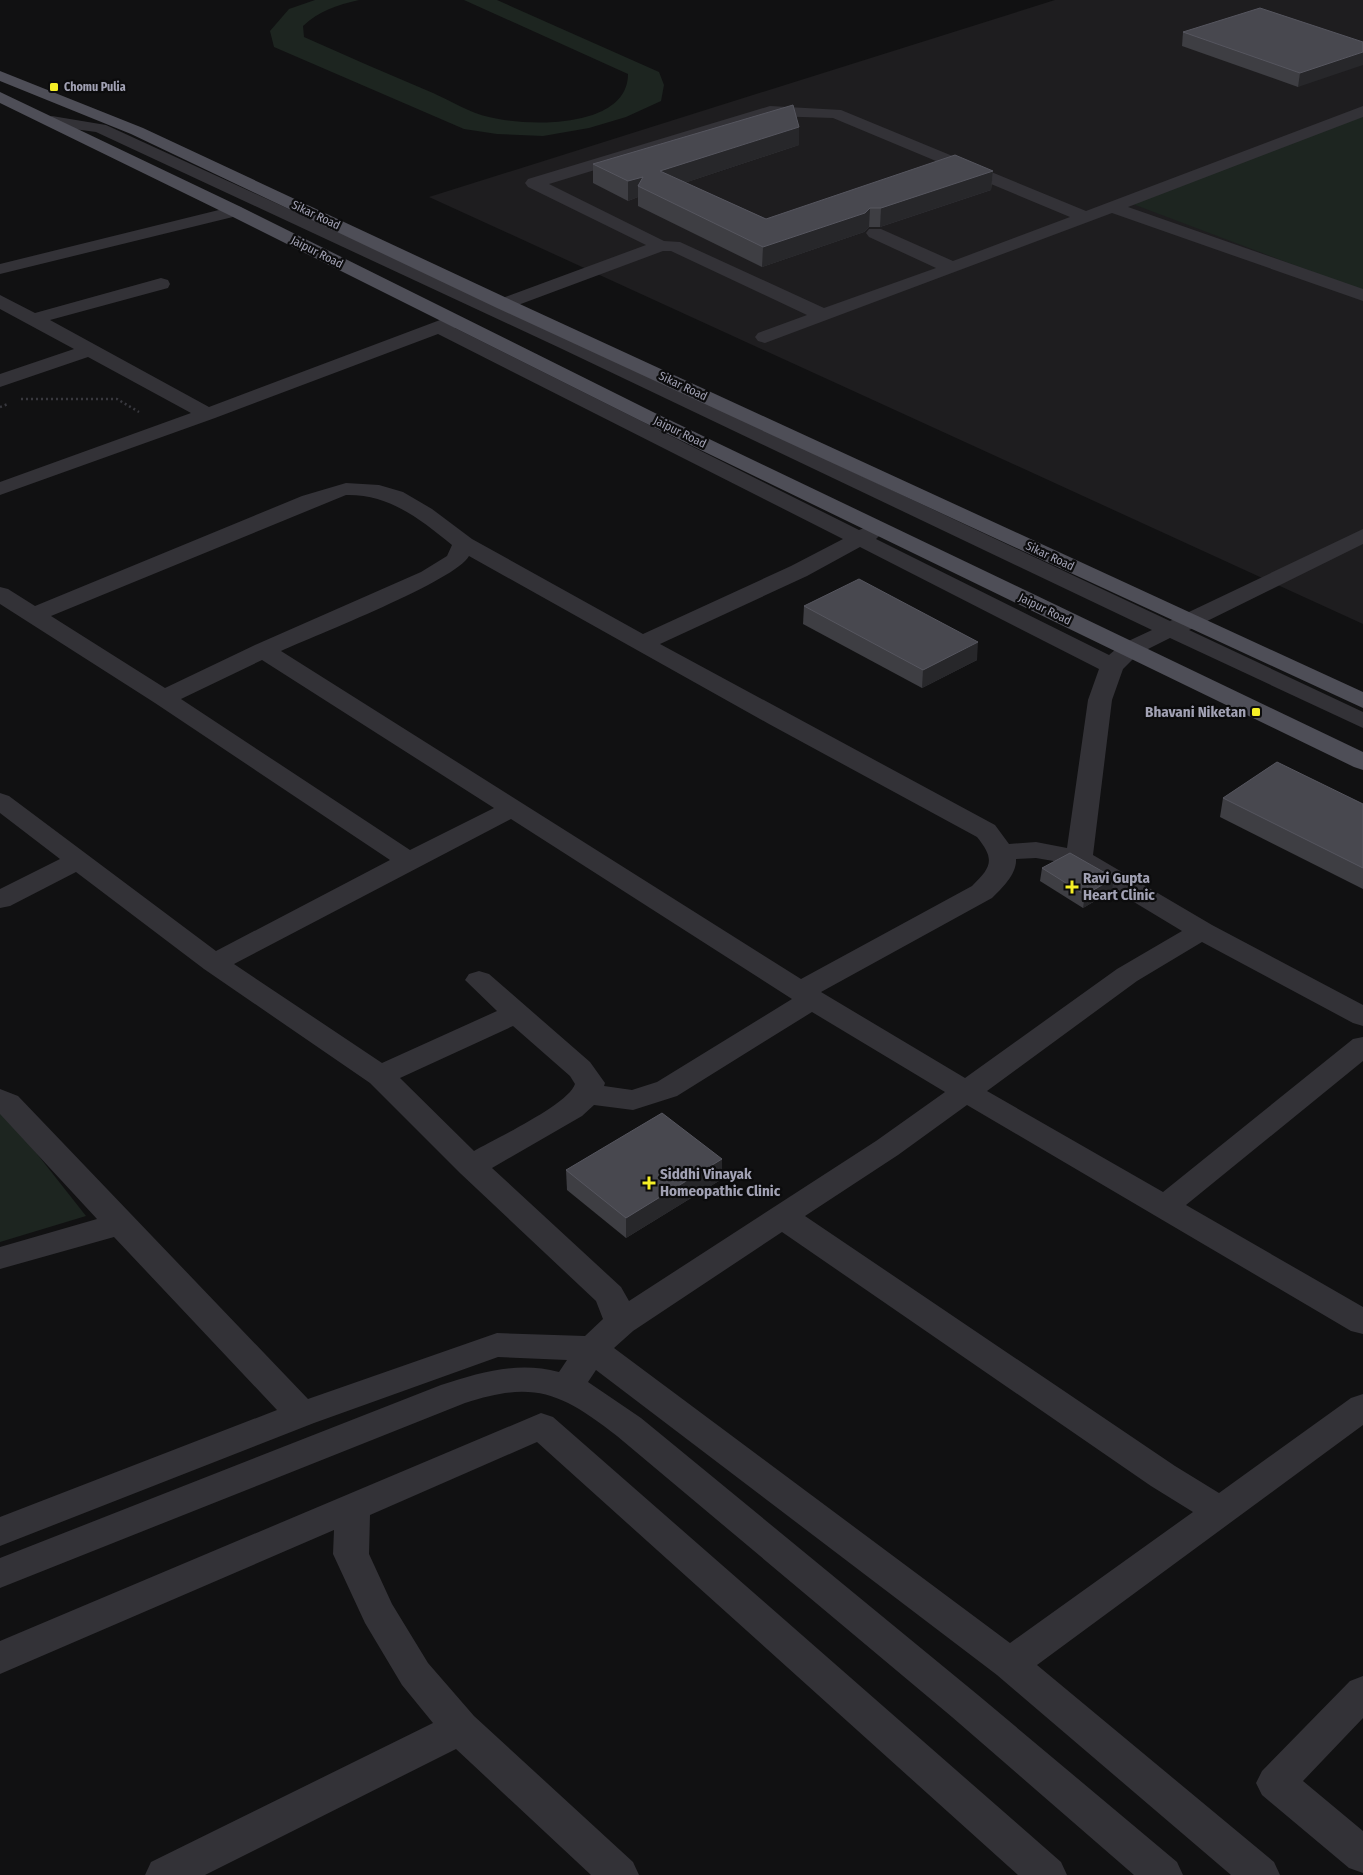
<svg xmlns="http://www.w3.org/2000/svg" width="1363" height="1875" font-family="'Fira Sans Condensed',sans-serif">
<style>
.built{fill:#1e1d1f}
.green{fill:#1d2520}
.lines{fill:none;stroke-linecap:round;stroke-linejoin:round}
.path{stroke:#38383e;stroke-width:2.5;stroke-dasharray:2 3;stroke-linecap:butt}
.minor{fill:#333237;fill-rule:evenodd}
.major{fill:#4e4e57;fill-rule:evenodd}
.wall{fill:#3e3e43}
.shaded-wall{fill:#27272a}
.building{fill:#48484f;stroke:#56565f}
.poi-dot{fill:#f5ef26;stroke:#0c0c0d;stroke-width:2}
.labels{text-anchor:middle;stroke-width:4.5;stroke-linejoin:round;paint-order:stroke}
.far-poi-label{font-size:12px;font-weight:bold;fill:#a2a2b4;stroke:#0c0c0d;text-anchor:start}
.far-street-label{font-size:12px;fill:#a2a2b4;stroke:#0c0c0d}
.poi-label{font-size:15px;font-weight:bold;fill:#a2a2b4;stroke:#0c0c0d;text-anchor:start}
</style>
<rect width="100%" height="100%" fill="#111112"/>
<polygon class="built" points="1055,0 1363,0 1363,624 429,197"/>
<g class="green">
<path d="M315,0h44c-22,5 -40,11 -56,26l1,11c43,19 86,38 129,56 18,8 37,20 56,24 38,10 139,12 139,-43l-164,-74h33l162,72 5,13 -3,16 -35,16 -37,11 -46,8 -46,-2 -33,-5 -190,-82 -4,-16 19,-22z"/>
<polygon points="1363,114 1363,291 1122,200"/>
<polygon points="0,1107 86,1216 0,1242"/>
</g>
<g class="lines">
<g class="path">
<polyline points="21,399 117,399 139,412"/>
<polyline points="0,407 8,404"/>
</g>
<g class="minor">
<path d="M770,106l71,4 245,101 277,-105v11l-235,90 235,82v12l-251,-88 -347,130 -7,-2 -3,-4 3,-4 49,-18 -136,-64h-8l-156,58 663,312 193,-92v15l-174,86 174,82v16l-193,-90 -32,16 -15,15 -11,31 -19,155 119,70 151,80v21l-10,-3 -151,-81 -65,39 -150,110 176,101 190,-153 10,-2v24l-177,144 177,102v27l-12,-3 -384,-226 -69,50 -93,61 370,250 44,27 132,-95 12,-4v31l-326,240 237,197 6,13h-49l-234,-200 -401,-305 -8,12 53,36 337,277 199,167 6,13h-49l-182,-158 -335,-281c-55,-43 -83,-56 -152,-33l-465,185v-30l441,-173c40,-13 77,-24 118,-13l8,-12 -69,-3 -184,66 -314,123v-29l277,-107 -163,-173 -114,32v-22l97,-28 -97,-105v-25l18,7 290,303 189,-66 88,3 18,-17 -7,-18 -136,-128 -90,-90 -166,-114 -128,-97 -66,34 -10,2v-19l60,-30 -60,-46v-20l9,3 207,155 174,-91 -235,-157 -155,-99v-17l8,2 27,17 267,-110 44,-13 33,2 24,7 29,17 40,30 171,95 148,-68 52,-27 -405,-205 -223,84 -215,77v-13l191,-69 -103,-56 -88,30v-13l74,-25 -74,-40v-14l35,18 126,-35 7,2 2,4 -2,4 -118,32 159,87 239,-90h14l2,4 -9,7 404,202 13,-5 8,2 3,5 -7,7 233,116 13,-11 30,-14 -592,-282 -464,-216 -44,-6 -8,-5 8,-5 54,9 389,179 2,-4 149,-55 -118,-58 -3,-4 3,-4zM771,116l62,2 237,99 -117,44 -72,-32h-12l-3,4 3,4 67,31 -112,40 -144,-66 -16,-1 -115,-57zM346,495c43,-1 74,24 106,50l-5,11 -26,16 -166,73 -90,43 -114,-72zM860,547l239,122 -11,31 -21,148 -31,-6 -27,2 -14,-19 -335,-181 147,-68zM469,556l300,168 208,113c18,22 15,30 -5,49l-171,93 -520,-328c33,-15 176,-71 188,-95zM262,660l232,148 -84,42 -229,-151zM511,819l281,180 -135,83 -25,8 -28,-4 1,-3 -15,-21 -101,-88 -10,-3 -10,3 -4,6 32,31 -115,52 -148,-99zM1036,858l35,6 111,67 -65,38 -152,109 -144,-86 171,-94c10,-10 25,-24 24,-39zM812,1012l133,80 -69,49 -247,160 -8,-14 -129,-119 90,-52 12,-11 39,5 44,-14zM513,1026l57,50 5,8c-6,20 -80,55 -101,67l-74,-73zM782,1232l369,254 42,26 -183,131 -396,-295 19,-17z"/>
<polygon points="235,206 241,207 244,211 241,215 0,274 0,264"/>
<polygon points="541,1413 553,1417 1061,1862 1067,1875 1018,1875 537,1442 370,1515 369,1554 392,1604 428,1663 474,1716 633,1862 639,1875 591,1875 456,1749 205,1875 145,1875 151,1862 433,1723 402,1685 365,1623 333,1554 334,1530 0,1674 0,1641"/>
<polygon points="1363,1676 1363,1718 1303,1781 1363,1831 1363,1873 1349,1868 1262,1795 1256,1783 1262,1771 1350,1681"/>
</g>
<g class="major">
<polygon points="0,71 143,128 511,300 1363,692 1363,708 497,308 131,134 0,81"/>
<polygon points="0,92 241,207 655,413 1363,752 1363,770 1354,767 641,421 229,215 0,103"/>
</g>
</g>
<g class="wall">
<polygon points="1183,32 1363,42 1298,87 1182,46"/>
<polygon points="799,145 684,183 766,219 993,171 991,190 880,227 869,227 864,232 762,267 638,206 638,197 628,201 593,183 593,164"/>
<polygon points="804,606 977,660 922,688 803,624"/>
<polygon points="1223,798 1363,804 1363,889 1220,817"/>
<polygon points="1042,868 1114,878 1112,891 1083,908 1040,881"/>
<polygon points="722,1159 722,1179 626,1238 567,1190 566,1170"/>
</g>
<g class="shaded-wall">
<polygon points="1363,52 1363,65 1298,87 1300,73"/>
<polygon points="799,127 799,145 660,191 660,171"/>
<polygon points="993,171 991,190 880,227 881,208"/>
<polygon points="643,177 638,186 638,197 628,201 628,181"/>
<polygon points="870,208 869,227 864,232 762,267 763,247"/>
<polygon points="978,642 977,660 922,688 923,670"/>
<polygon points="1114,878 1112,891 1083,908 1085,895"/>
<polygon points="722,1159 722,1179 626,1238 626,1218"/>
</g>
<g class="building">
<polygon points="1260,8 1363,42 1363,52 1300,73 1183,32"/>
<polygon points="793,105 799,127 660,171 766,219 955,155 993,171 881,208 870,208 865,213 763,247 638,186 643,177 628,181 593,164"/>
<polygon points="859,579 978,642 923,670 804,606"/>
<polygon points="1277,762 1363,804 1363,868 1223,798"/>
<polygon points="1070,853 1114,878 1085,895 1042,868"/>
<polygon points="662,1113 722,1159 626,1218 566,1170"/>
</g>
<g class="poi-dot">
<rect x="49" y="82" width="10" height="10" rx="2.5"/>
<rect x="1251" y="707" width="10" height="10" rx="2.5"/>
<path d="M1069.5 879.5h5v5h5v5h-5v5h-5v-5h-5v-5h5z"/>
<path d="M646.5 1175.5h5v5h5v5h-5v5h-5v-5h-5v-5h5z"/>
</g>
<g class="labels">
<g class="far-poi-label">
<text x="64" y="91">Chomu Pulia</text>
</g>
<g class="far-street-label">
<text transform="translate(316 215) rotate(25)" y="4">Sikar Road</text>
<text transform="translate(317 252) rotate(27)" y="4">Jaipur Road</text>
<text transform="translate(683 386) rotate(25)" y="4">Sikar Road</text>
<text transform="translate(680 432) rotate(26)" y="4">Jaipur Road</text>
<text transform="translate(1050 556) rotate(25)" y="4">Sikar Road</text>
<text transform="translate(1045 609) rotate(26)" y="4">Jaipur Road</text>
</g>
<g class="poi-label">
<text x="1246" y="717" text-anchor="end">Bhavani Niketan</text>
<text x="1083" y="883">Ravi Gupta<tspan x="1083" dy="17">Heart Clinic</tspan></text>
<text x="660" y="1179">Siddhi Vinayak<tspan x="660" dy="17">Homeopathic Clinic</tspan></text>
</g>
</g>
</svg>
